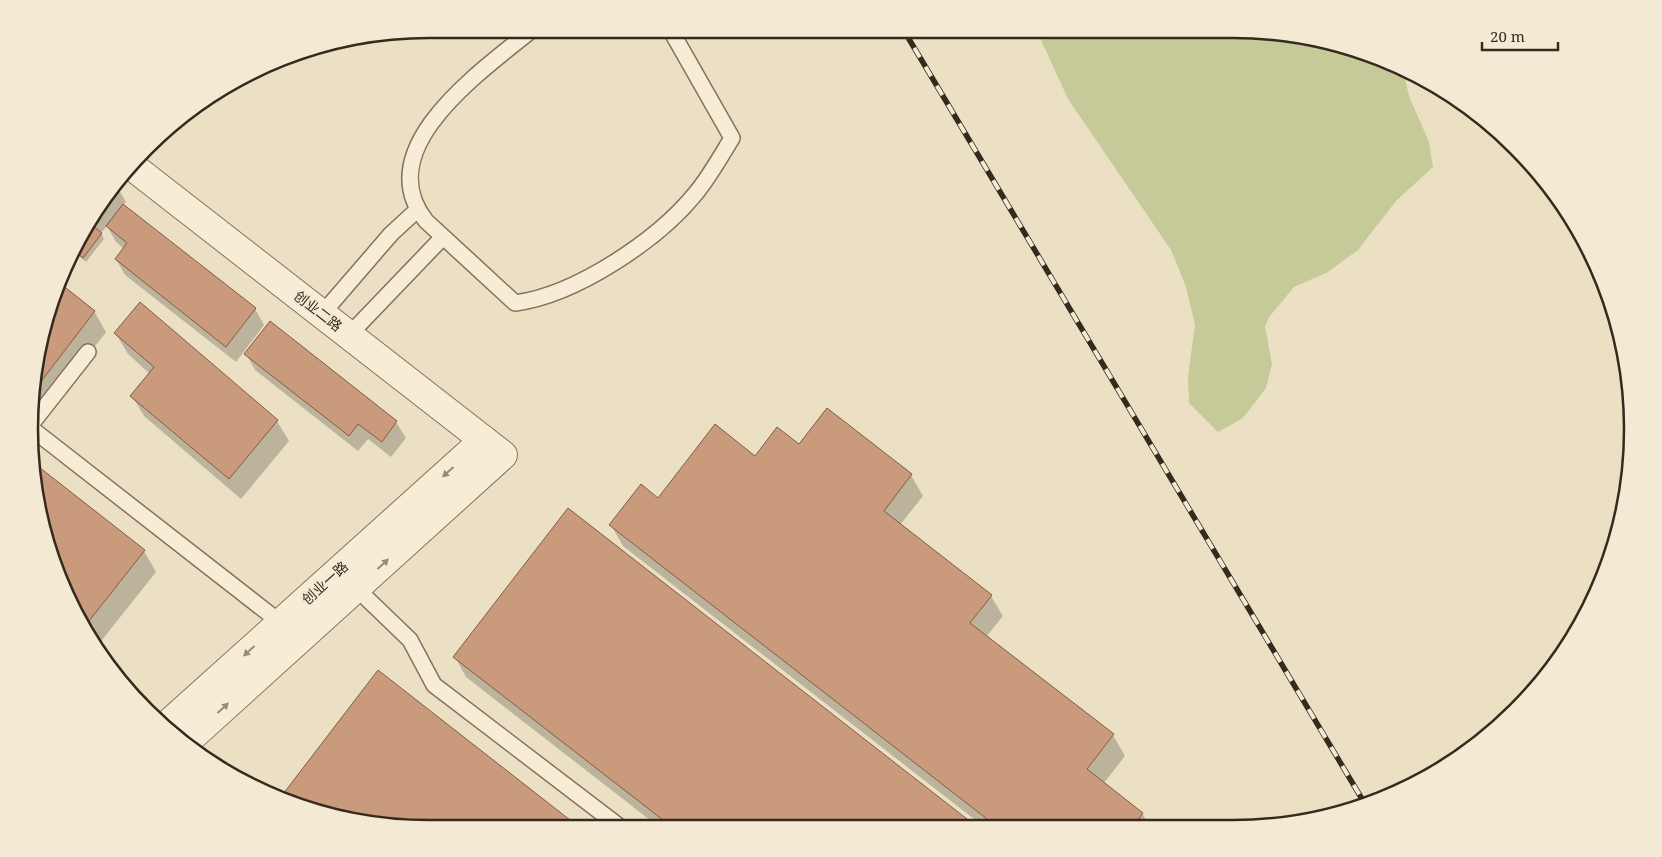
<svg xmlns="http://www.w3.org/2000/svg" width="1662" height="857" font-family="'Noto Serif','Noto Sans SC',serif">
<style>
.green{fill:#c5ca98}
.shadow{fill:#0003}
.building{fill:#c99a7b;stroke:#845b42}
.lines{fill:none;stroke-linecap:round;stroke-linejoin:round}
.service-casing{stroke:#86715b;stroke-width:18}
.tertiary-casing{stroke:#86715b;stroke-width:30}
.service{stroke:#f7edd7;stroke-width:15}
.tertiary{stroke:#f7edd7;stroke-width:28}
.rail-casing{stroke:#362a1f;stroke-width:5.5}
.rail{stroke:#f4ead3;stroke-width:4;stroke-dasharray:11;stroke-linecap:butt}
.oneway{fill:#968c7b}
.labels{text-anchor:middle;stroke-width:5;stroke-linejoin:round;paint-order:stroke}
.street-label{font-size:14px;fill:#362a1f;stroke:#f4ead3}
.rim{fill:none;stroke:#362a1f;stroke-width:2.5}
</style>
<rect width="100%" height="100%" fill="#ece0c4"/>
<polygon class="green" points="1036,29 1259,30 1337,42 1402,67 1409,96 1429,142 1433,167 1396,201 1358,250 1328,272 1294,287 1270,316 1265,326 1272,364 1266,388 1243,418 1218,432 1189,403 1188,377 1195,325 1186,287 1176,262 1171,250 1068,99"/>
<g class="shadow">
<polygon points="116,185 126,202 123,205 255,309 264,325 236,362 125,275 116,259 124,249 116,242 107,226 101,233 104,239 86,262 75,253 96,207"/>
<polygon points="60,285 94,311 106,332 32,429 42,325"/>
<polygon points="141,304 277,421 289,441 241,499 144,416 132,396 150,374 128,354 116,334"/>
<polygon points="270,323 396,422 406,438 391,457 368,439 358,451 255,370 246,354"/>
<polygon points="799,446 911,475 923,496 900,525 991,596 1003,616 986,637 1113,735 1125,756 1104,783 1142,813 1149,825 983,826 623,546 611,525 659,499 755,457"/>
<polygon points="42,532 144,551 156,572 98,645 70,605"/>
<polygon points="455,657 974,826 659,827 466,677"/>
<polygon points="325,815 577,827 403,827"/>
</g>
<g class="building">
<polygon points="117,185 90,219 96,207"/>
<polygon points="123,204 256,308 226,347 115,259 127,243 106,226"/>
<polygon points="89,223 102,233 83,258 76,252"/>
<polygon points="61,284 95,311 36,388 42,325"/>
<polygon points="140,302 278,420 229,479 130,396 154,367 114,333"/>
<polygon points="270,321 397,421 382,442 358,424 349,436 244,354"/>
<polygon points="827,408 912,474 884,511 992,595 970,623 1114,734 1087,769 1143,813 1134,825 996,826 609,525 641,484 658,498 715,424 755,456 777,427 799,444"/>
<polygon points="30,460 145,550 85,626 70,605 42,532"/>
<polygon points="568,508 976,826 672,827 453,657"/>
<polygon points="378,670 579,827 403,827 325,815 280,798"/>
</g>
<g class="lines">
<g class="service-casing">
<g id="service">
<path d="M533,29c-50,41 -165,119 -107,192l89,82c61,-8 143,-63 181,-110 14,-17 25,-37 36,-55l-62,-109"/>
<polyline points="322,314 391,234 417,210"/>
<polyline points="349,335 443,237"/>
<polyline points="33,422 88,352"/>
<polyline points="32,429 281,623"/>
<polyline points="356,588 410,640 434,685 620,827"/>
</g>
</g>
<g class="tertiary-casing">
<g id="tertiary">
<polyline points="133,167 503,455 187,741"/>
<polyline points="166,726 484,440"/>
</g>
</g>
<use href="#service" class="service"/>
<use href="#tertiary" class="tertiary"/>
<g class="rail-casing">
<polyline id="rail" points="903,29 1365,804"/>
</g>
<use href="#rail" class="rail"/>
</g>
<defs><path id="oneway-solid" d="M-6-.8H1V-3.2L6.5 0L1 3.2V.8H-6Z" transform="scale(1.25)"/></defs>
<g class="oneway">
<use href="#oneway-solid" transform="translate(448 472) rotate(138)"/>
<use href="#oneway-solid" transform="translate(383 564) rotate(-42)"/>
<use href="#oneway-solid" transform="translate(249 651) rotate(138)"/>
<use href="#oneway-solid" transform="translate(223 708) rotate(-42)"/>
</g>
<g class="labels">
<g class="street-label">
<text transform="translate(318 311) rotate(38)" y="5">创业二路</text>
<text transform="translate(325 583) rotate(-42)" y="5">创业一路</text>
</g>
</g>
<path d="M0 0H1662V857H0ZM429 38H1233A391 391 0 0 1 1624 429V429A391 391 0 0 1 1233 820H429A391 391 0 0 1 38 429V429A391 391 0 0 1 429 38Z" fill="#f4ead3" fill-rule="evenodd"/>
<path class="rim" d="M429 38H1233A391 391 0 0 1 1624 429V429A391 391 0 0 1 1233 820H429A391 391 0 0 1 38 429V429A391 391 0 0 1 429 38Z"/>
<path d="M1482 42v8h76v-8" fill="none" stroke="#362a1f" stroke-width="2.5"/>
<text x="1490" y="42" font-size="15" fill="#362a1f" stroke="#f4ead3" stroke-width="4" paint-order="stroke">20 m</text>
</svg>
